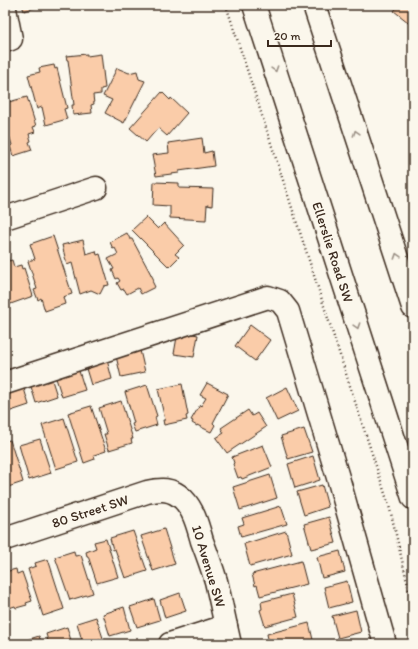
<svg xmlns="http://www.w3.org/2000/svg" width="418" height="649" font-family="Itim,sans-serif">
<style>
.building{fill:#facca9;stroke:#3b2a1e}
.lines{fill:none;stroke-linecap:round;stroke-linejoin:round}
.minor-casing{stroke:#3b2a1e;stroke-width:25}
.major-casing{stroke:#3b2a1e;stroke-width:25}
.path{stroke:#3b2a1e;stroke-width:2.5;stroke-dasharray:1 3;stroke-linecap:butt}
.minor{stroke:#fbf7ec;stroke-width:22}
.major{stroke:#fbf7ec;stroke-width:22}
.oneway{stroke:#9b9085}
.labels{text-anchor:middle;stroke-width:4;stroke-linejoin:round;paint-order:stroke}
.street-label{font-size:14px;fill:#3b2a1e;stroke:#fbf7ec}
</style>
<rect width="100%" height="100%" fill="#fbf7ec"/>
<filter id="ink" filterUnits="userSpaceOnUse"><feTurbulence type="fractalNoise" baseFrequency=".025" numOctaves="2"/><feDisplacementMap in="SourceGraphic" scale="8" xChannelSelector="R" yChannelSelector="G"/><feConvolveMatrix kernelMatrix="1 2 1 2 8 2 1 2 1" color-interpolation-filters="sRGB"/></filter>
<g filter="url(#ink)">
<g class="building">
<polygon points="22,5 43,5 24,11"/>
<polygon points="399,5 413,5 413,26 394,11"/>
<polygon points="87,54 87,56 101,54 105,88 101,89 101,94 93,95 94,104 91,105 92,113 73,115 72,105 74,105 68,60 67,60 66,56"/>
<polygon points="54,65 55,69 57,68 67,108 64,109 67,119 46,125 42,107 37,109 28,75 40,72 39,68"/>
<polygon points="117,68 129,73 137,71 139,79 145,81 124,123 105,113 112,100 103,96"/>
<polygon points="162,92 170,100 171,98 187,113 167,136 158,128 146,142 130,128"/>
<polygon points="27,97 36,126 33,127 35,132 29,134 31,141 29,142 32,150 13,156 10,146 12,145 5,122 5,103"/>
<polygon points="202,138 204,153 212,151 214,166 179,171 179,173 156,176 152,155 169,153 168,143"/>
<polygon points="154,182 179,183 179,188 213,189 212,206 207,205 206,220 170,218 170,206 153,205"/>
<polygon points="146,217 158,229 164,223 184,245 175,254 179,257 169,267 132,230"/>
<polygon points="127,233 130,239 132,239 154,280 152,281 155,287 141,294 138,288 127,294 124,289 121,290 117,283 120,281 118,278 116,279 112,270 114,269 108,259 118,254 115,248 113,249 110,242"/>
<polygon points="53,236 72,294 63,297 65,304 45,311 41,298 38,300 34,290 37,289 28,261 35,259 30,244"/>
<polygon points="83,240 86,254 96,251 97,255 100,254 109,285 104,286 100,294 91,290 80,294 72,263 67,265 62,245"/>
<polygon points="6,251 9,261 12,260 14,267 21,265 22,269 24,268 33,296 5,306 5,252"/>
<polygon points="250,325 270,340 255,361 235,346"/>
<polygon points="178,331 198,335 194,357 174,354"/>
<polygon points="139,346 145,372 121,377 115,352"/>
<polygon points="106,356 112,379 91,385 84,362"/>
<polygon points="78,368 85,390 62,397 55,375"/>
<polygon points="50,374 57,396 36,403 29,380"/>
<polygon points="22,382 29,405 8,412 5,402 5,387"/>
<polygon points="207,383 228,394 213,423 215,425 211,432 197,425 197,426 192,423 193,421 191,420 200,405 201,406 206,398 200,395"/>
<polygon points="182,384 188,415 186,416 187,420 164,425 163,420 165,420 158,389"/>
<polygon points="147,385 157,416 155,417 157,425 135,432 132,424 134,423 125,392"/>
<polygon points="287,387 298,411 277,421 266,398"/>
<polygon points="121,401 133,439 131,439 132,443 109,450 104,434 107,434 99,408"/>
<polygon points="91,406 106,451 94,455 95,459 84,463 68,413"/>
<polygon points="248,410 252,416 257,413 266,427 227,453 216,438 224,433 221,428"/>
<polygon points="64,418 78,462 56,469 42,425"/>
<polygon points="304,429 312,452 288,459 281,436"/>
<polygon points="40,439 51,473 29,480 19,445"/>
<polygon points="10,440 23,482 5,488 5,441"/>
<polygon points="263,445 272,467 242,479 241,477 238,478 233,464 234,463 232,457"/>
<polygon points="313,456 320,480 295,488 288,464"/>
<polygon points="270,475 277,498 240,510 233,487"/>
<polygon points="322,485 328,507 304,515 297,492"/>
<polygon points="281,506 287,524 241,537 238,526 244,524 242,518"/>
<polygon points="329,517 336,543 311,549 304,524"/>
<polygon points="164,529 175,564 153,571 141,536"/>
<polygon points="133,531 147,571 125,578 115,549 113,550 110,538"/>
<polygon points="286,531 292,554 250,566 244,544"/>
<polygon points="106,539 118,577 97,583 88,556 87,556 86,552 96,548 94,542"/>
<polygon points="74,551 75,556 81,555 93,593 70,600 55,557"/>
<polygon points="340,551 345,572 322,578 317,557"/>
<polygon points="48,559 64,609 43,616 28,569 36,566 35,563"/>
<polygon points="301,561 307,584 260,596 257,585 255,586 252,574"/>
<polygon points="16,569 17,574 22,572 32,601 26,603 27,605 16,608 15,606 9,608 5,594 5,572"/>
<polygon points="347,581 352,602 329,608 324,587"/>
<polygon points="180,593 186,611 165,618 160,600"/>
<polygon points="292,594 298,617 265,626 260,610 262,609 261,602"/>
<polygon points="154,599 160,620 137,627 130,607"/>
<polygon points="124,607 130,630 110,636 103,614"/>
<polygon points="356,610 361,632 338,638 332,616"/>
<polygon points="96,617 103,638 83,644 77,623"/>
<polygon points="309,623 314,644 269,644 267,634"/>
<polygon points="67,627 72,644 49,644 46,634"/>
<polygon points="39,636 42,644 17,644 17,643"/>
</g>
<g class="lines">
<g class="minor-casing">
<g id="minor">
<polyline points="5,9 11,39 5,41"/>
<polyline points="5,218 96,188"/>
<polyline points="5,383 268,297 280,301 288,311 339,481 385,644"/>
<path d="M5,539l142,-47c14,-3 24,-4 36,7 11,11 15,28 19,42 5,13 10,27 14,40 5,21 9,42 14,63"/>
<polyline points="170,644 226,626"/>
</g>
</g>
<g class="major-casing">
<g id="major">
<polyline points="254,5 413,498"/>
<polyline points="314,5 413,307"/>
</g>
</g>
<polyline class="path" points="226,5 390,509 413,607"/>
<use href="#minor" class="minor"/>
<use href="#major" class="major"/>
</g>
<defs><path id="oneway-chevron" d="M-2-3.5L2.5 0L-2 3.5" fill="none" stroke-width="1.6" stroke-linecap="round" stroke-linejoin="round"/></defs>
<g class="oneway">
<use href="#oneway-chevron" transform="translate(275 69) rotate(72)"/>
<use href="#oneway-chevron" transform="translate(356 133) rotate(-108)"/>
<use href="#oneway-chevron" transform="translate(397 256) rotate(-108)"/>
<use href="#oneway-chevron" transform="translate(357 326) rotate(72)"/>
</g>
</g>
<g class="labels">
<g class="street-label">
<text transform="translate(333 252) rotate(72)" y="5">Ellerslie Road SW</text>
<text transform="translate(90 511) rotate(-18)" y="5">80 Street SW</text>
<text transform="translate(209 566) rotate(73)" y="5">10 Avenue SW</text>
</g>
</g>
<rect width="418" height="649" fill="none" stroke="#fbf7ec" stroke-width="20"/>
<rect x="10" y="10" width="398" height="629" fill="none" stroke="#3b2a1e" stroke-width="1.5" filter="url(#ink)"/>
<path d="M268 40v6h63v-6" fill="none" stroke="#3b2a1e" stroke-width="2"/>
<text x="274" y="40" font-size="12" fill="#3b2a1e" stroke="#fbf7ec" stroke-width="3" paint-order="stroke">20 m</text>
</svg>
